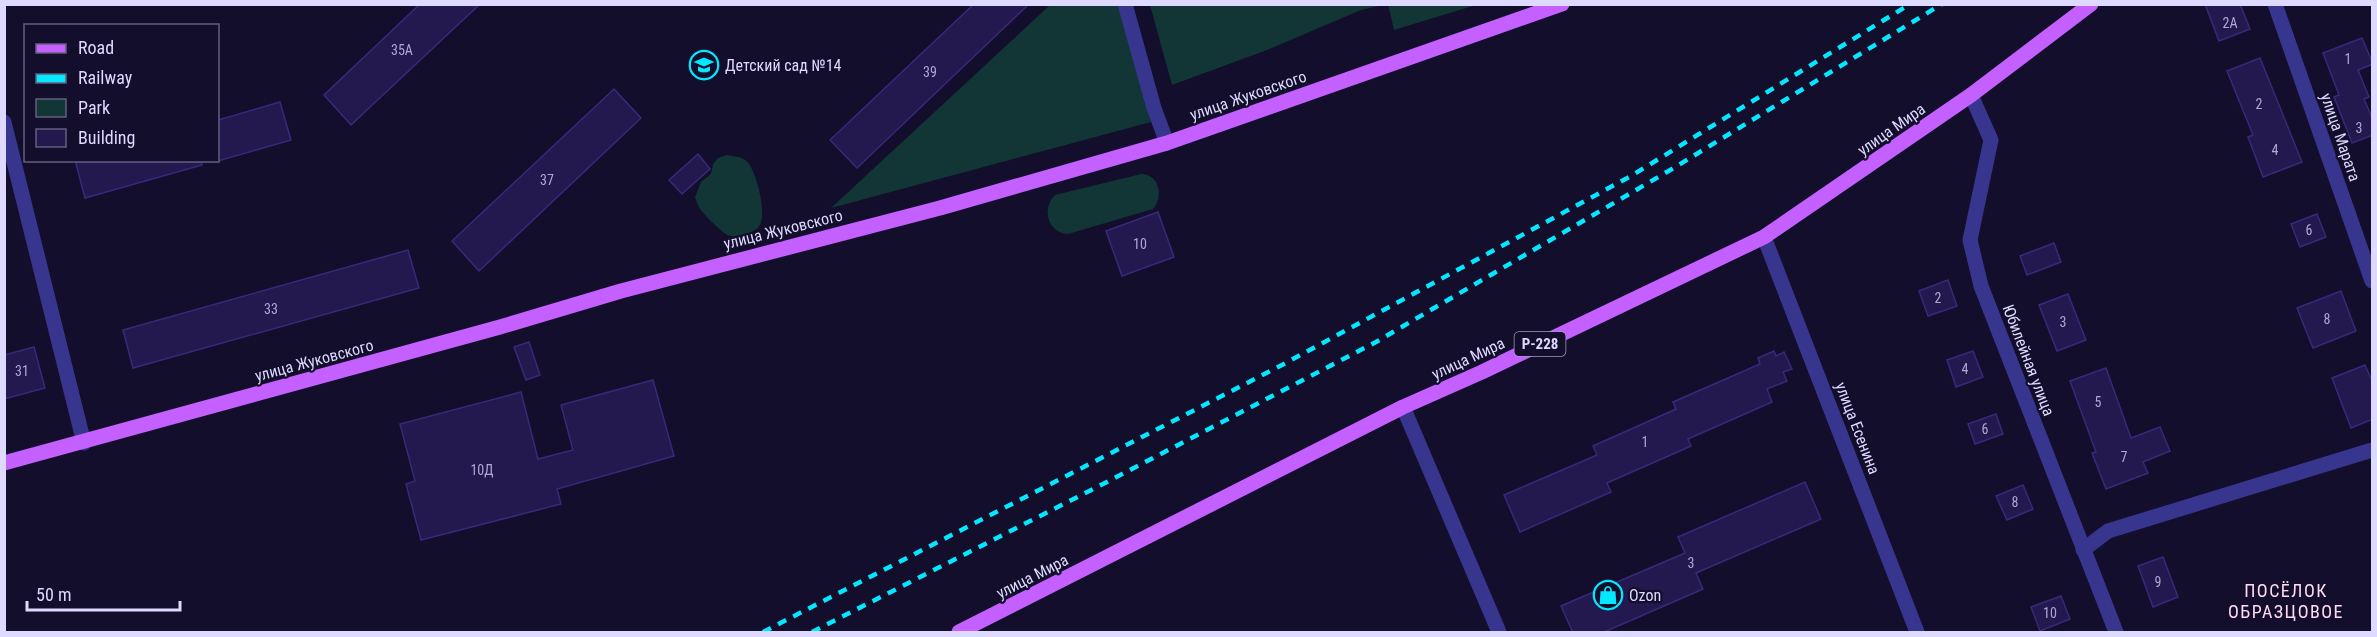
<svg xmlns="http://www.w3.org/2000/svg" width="2377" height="637" font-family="'Roboto Condensed',sans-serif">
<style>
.green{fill:#113635}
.building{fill:#23194e;stroke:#39287c;stroke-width:1.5}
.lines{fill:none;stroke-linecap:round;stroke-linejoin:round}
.street{stroke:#38358e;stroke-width:15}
.primary{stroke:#c360ff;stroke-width:15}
.rail{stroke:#05e7ff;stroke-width:4.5;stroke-dasharray:9 8;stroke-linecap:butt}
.labels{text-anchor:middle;stroke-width:4.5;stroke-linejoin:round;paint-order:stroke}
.number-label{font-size:14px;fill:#aea9d3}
.shield{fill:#130e2b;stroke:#a09cbf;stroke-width:1.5}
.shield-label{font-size:15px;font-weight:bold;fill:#ddd9ff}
.poi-label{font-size:16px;fill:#ddd9ff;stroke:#130e2b;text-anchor:start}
.street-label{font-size:16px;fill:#ddd9ff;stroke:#130e2b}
.neighbourhood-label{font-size:18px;letter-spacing:1.5px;fill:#ffdbf2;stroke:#130e2b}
</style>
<rect width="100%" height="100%" fill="#130e2b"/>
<g class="green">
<polygon points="1388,4 1476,4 1476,5 1394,30"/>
<polygon points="1050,5 1119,5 1151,122 831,208"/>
<polygon points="1150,5 1151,4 1383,5 1361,10 1267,50 1172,85"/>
<path d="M727,155c6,1 14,2 18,5 11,7 22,53 15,65 -6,9 -23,14 -33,10 -4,-2 -8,-7 -11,-9 -10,-10 -17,-15 -21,-29l6,-15 10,-8 2,-10 5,-6z"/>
<path d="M1141,174c18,0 23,22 12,35l-85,25c-20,-1 -27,-25 -13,-39z"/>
</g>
<g class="building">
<polygon points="420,4 480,4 351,125 324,95"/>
<polygon points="974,4 1029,4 857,168 830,140"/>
<polygon points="2205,4 2240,4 2250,29 2219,41"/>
<polygon points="2362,38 2373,64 2358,70 2369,97 2364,99 2373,120 2373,135 2352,143 2334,97 2339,95 2323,53"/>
<polygon points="2260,58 2302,162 2263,177 2248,137 2253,135 2227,71"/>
<polygon points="614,89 641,118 479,271 452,241"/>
<polygon points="280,102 291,140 218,161 218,120"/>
<polygon points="698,154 710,169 682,194 669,180"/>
<polygon points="75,160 201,160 202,165 85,198"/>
<polygon points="1158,212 1174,257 1122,276 1106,231"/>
<polygon points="2317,214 2326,237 2300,247 2291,224"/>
<polygon points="2054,243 2061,262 2027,275 2020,256"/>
<polygon points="408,250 419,288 133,368 123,330"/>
<polygon points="1948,280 1957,306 1928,316 1919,291"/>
<polygon points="2341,291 2356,331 2313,348 2297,308"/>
<polygon points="2068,294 2086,340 2057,351 2039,305"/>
<polygon points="529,342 540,375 526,380 514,347"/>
<polygon points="34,347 45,388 4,399 4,355"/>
<polygon points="1774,351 1776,356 1784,352 1792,369 1783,372 1787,381 1767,389 1772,402 1688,439 1691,446 1607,483 1611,492 1520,532 1504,495 1597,455 1593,446 1676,409 1673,402 1760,364 1758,358"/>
<polygon points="1973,351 1983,377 1956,387 1947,360"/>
<polygon points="2365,365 2373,383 2373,419 2351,428 2332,378"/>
<polygon points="2106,368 2131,438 2160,427 2170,451 2143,462 2148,473 2106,489 2092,453 2096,452 2070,381"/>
<polygon points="653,380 674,456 557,489 561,504 421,540 406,484 415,481 400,424 521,392 538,459 573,450 561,405"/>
<polygon points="1996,414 2003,434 1975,444 1968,424"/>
<polygon points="1805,482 1821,519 1696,573 1703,589 1602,633 1573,633 1561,606 1685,553 1678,537"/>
<polygon points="2023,485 2033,509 2007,520 1996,496"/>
<polygon points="2163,557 2178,597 2153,607 2138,566"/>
<polygon points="2061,596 2070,619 2040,631 2031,607"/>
</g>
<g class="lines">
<g class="street">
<polyline points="1125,4 1154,108 1167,143"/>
<polyline points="2275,4 2372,281"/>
<polyline points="1971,95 1991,140 1970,240 1981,286 2116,632"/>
<polyline points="4,122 84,443"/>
<polyline points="1764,237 1917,632"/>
<polyline points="1403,407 1499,632"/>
<polyline points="2083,550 2108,531 2372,450"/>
</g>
<g class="primary">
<polyline points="4,463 500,327 621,291 940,208 1167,143 1562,4"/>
<polyline points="959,632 1403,407 1482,372 1764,237 1971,95 2091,4"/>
</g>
<g class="rail">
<polyline points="763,632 1282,365 1631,176 1910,4"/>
<polyline points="812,632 1103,484 1376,342 1672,169 1942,4"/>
</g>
</g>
<defs>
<g id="school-ring" transform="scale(1.5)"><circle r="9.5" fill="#130e2b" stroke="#05e7ff" stroke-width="1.5"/><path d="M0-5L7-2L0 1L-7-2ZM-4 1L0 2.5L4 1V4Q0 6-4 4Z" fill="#05e7ff"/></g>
<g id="shop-ring" transform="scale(1.5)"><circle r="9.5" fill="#130e2b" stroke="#05e7ff" stroke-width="1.5"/><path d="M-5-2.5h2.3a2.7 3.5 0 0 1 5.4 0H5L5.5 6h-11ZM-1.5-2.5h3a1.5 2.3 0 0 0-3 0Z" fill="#05e7ff"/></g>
</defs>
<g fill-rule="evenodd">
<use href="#school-ring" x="704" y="65"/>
<use href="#shop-ring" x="1608" y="595"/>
</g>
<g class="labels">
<g class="number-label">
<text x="2230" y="28">2А</text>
<text x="402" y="55">35А</text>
<text x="2348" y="64">1</text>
<text x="930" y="77">39</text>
<text x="2259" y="109">2</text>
<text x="2359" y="133">3</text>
<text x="2275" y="155">4</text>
<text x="547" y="185">37</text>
<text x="2309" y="235">6</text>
<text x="1140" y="249">10</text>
<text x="1938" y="303">2</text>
<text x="271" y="314">33</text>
<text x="2327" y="324">8</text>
<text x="2063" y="327">3</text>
<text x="1965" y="374">4</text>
<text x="22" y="376">31</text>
<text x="2098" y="407">5</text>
<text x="1985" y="434">6</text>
<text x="1645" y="447">1</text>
<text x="2124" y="462">7</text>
<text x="482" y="475">10Д</text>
<text x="2015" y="507">8</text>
<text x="1691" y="568">3</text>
<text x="2158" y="587">9</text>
<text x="2050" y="618">10</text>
</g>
<rect class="shield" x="1514.5" y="332" width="51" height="24" rx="4.5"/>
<g class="shield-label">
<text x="1540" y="349">Р-228</text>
</g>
<g class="poi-label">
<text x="725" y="71">Детский сад №14</text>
<text x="1629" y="601">Ozon</text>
</g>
<g class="street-label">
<text transform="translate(1248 95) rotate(-19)" y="6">улица Жуковского</text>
<text transform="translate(1891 129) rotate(-35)" y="6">улица Мира</text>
<text transform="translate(2341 137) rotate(71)" y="6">улица Марата</text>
<text transform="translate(783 229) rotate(-14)" y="6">улица Жуковского</text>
<text transform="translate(1468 358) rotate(-25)" y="6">улица Мира</text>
<text transform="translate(314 360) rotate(-15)" y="6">улица Жуковского</text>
<text transform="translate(2029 360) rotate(69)" y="6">Юбилейная улица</text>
<text transform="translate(1858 428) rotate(69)" y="6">улица Есенина</text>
<text transform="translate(1032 576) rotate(-27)" y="6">улица Мира</text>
</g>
<g class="neighbourhood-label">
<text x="2286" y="597">ПОСЁЛОК<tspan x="2286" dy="21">ОБРАЗЦОВОЕ</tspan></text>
</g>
</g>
<rect width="2377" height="637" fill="none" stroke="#ddd9ff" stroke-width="12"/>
<rect x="24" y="24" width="195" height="138" fill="#130e2b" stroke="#645f80" stroke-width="1.5"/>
<rect x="36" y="44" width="30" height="9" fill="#c360ff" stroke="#645f80" stroke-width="1.5"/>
<text x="78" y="54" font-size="18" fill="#ddd9ff">Road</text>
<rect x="36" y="74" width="30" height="9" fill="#05e7ff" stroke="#645f80" stroke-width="1.5"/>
<text x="78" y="84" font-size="18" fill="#ddd9ff">Railway</text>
<rect x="36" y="99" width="30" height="18" fill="#113635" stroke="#645f80" stroke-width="1.5"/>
<text x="78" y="114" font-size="18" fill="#ddd9ff">Park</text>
<rect x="36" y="129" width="30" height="18" fill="#23194e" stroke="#645f80" stroke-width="1.5"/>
<text x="78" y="144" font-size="18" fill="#ddd9ff">Building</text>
<path d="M27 601v9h153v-9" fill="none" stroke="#ddd9ff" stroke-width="3"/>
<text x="36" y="601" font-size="18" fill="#ddd9ff" stroke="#130e2b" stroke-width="4.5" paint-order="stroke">50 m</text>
</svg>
